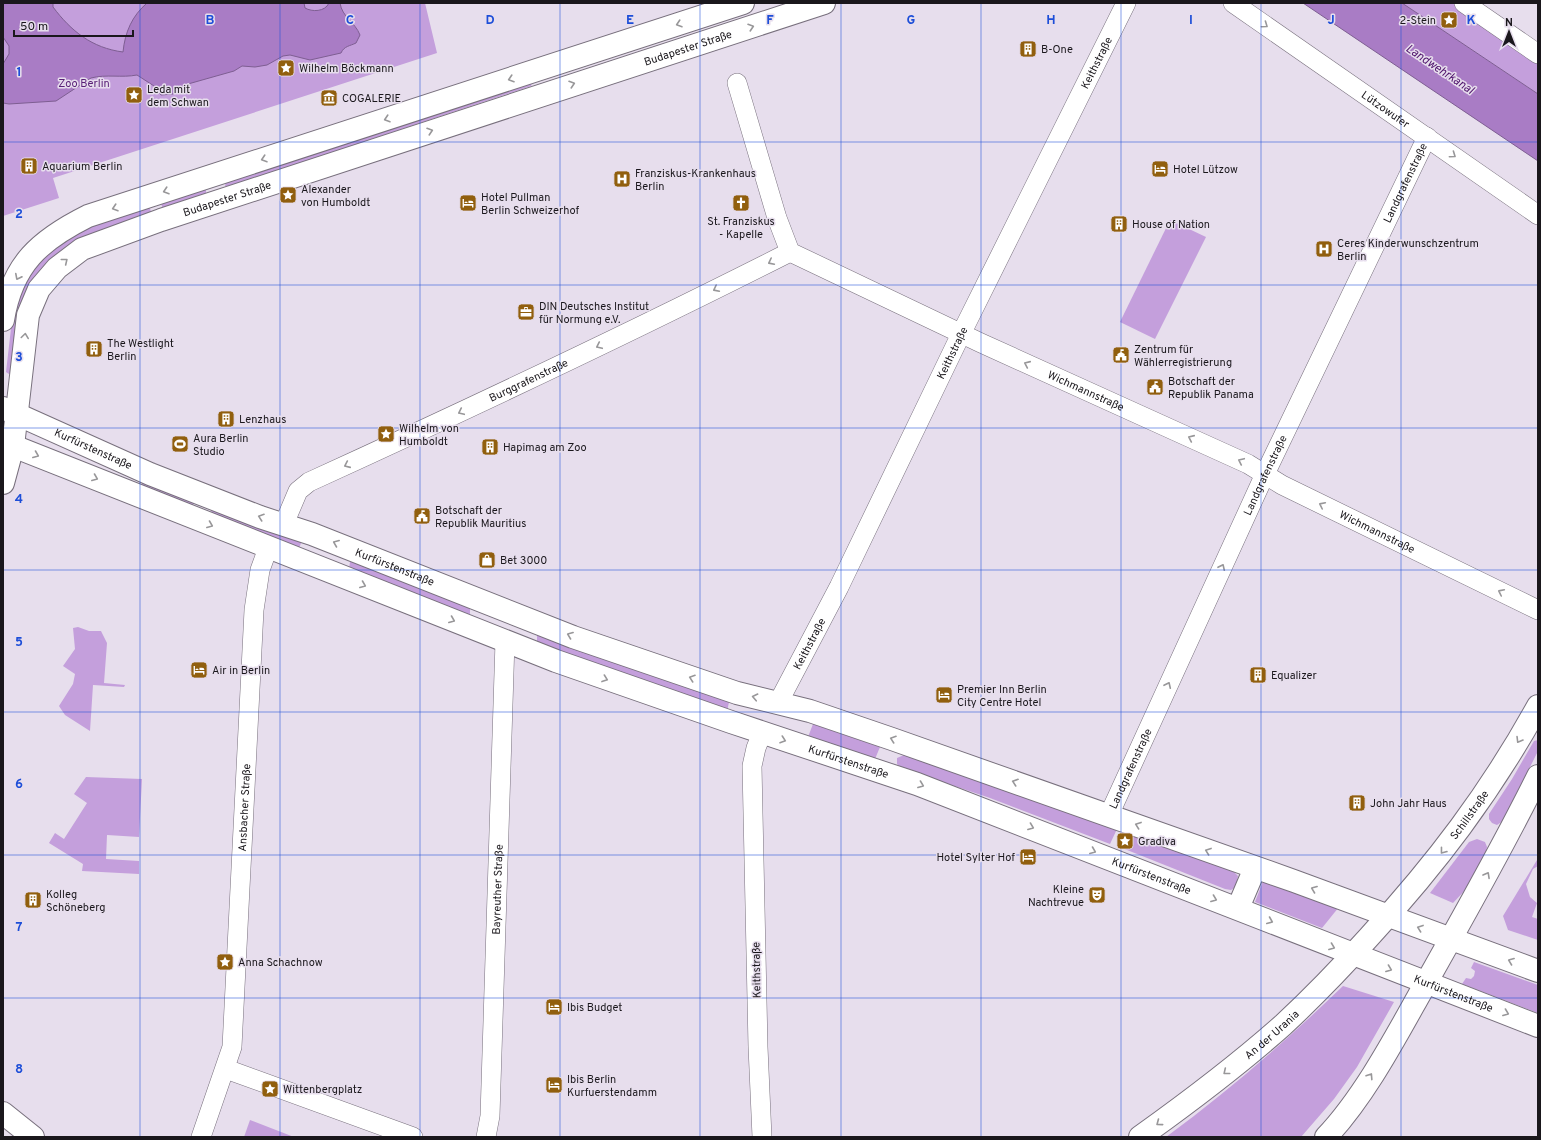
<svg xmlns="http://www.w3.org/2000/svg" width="1541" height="1140" font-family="Overpass,sans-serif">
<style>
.green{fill:#c49fdc}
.water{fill:#a97cc5;stroke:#7e5e92}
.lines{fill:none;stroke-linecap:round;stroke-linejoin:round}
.street-casing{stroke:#78707d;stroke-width:20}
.secondary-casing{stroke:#78707d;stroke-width:24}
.primary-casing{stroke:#78707d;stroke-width:24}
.street{stroke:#fff;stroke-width:19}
.secondary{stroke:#fff;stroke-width:22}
.primary{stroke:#fff;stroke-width:22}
.oneway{stroke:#989799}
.grid{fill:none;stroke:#1d4ed8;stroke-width:1;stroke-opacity:0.55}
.labels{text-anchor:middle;stroke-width:3;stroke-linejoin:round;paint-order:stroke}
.poi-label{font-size:11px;fill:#1a171c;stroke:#e7deed;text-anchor:start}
.street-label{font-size:11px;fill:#1a171c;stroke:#e7deed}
.park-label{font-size:11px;fill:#592077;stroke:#e7deed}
.water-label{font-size:12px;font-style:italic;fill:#50156d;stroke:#e7deed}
.grid-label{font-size:13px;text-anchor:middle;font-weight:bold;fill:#1d4ed8;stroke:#e7deed;stroke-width:3;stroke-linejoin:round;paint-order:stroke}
</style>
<rect width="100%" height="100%" fill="#e7deed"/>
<g class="green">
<polygon points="3,3 425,3 437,53 53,178 59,198 3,216"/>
<polygon points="1402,3 1456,3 1538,60 1538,94"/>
<polygon points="532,83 531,86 228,187 225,186 226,182"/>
<polygon points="204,188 206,190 206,195 163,210 161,203"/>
<polygon points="149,206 152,214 63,252 12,376 6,372 13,311 32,269 58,243 96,223"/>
<polygon points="1170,220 1206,237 1155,339 1120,322"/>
<polygon points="142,482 195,503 190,507 142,488"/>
<polygon points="213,509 303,538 298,551 212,515 211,512"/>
<polygon points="353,559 470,604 470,619 349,569 350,562"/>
<polygon points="78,627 89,631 101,631 107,643 104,683 125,685 124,687 93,685 90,731 65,715 59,706 73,684 75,674 63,666 75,649 73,628"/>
<polygon points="537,631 730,697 727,712 537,647"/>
<polygon points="813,724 880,747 875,759 808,737"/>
<polygon points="1538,740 1538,751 1503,821 1497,825 1492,823 1489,819 1489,814 1512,779 1534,741"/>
<polygon points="904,755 1117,829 1110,844 990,798 901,768 897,764 897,758"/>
<polygon points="86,777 142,779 139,837 107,835 106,859 139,861 139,874 82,871 83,864 49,843 55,833 64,839 87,803 74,794"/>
<polygon points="1123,832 1233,871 1238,876 1236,887 1231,890 1225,889 1117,846"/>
<polygon points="1477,839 1485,842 1487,847 1486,853 1468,887 1453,903 1430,893 1469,842"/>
<polygon points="1537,860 1538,866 1533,869 1526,884 1530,897 1537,903 1532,917 1538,919 1538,940 1508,930 1503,916"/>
<polygon points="1263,881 1339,907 1322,928 1255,902"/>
<polygon points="1474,962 1538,985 1538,1013 1462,984 1466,978 1471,979 1474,976 1475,971 1471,968"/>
<path d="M1343,986l51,16 -37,65 -23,32 -33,38h-135c63,-46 121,-97 177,-151z"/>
<polygon points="250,1120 294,1137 244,1137"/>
</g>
<g class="water">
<path d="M3,3h50v4c18,24 39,41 70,45 2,-20 9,-36 24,-49h157l1,5c7,4 20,4 24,-5h11c2,14 15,19 20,32l-4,8c-6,3 -12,3 -15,10l-31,7 -20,-5 -7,1 -16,9 -12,2 -13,-1 -8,5 -46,13 -15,10 -12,1 -7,-9 -17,-11c-15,3 -31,-1 -46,3l-35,23 -47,3 -6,-1v-39l6,-10v-8l-6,-9z"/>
<polygon points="1303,3 1402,3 1538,94 1538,161"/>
</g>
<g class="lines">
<g class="street-casing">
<g id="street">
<path id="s1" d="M1233,3l305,212"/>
<polyline points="1464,3 1538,54"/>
<path id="s2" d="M737,83l40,135 13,34 191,91 267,121 34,21 256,125"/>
<path id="s3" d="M284,524l14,-33 11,-9c162,-74 323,-150 481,-230"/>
<path id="s4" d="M778,703l61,-116 122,-253 165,-331"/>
<path id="s5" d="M1109,815l156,-341 162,-337"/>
<polyline points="226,1069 413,1137"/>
<path id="s6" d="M201,1137l31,-90 22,-437 6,-40 8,-22"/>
<path id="s7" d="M486,1137l4,-21 15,-475"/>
<polyline points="762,1137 758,1047 752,766 756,748 762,733"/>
</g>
</g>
<g class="secondary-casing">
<g id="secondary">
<path d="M3,320c9,-56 37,-80 85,-104l655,-213"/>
<path id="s8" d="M3,408l147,66 110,43 52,17 261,103 164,56 73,18 82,28 402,142 244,90"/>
<path id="s9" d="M3,442l553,219 175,61 186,62 621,242"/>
<path id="s10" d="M3,483l10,-37 15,-131 11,-26 18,-21 25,-19 79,-29 663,-217"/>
<polyline points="1238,908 1255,868"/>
<polyline points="3,1113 33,1137"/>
</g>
</g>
<g class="primary-casing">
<g id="primary">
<path id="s11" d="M1140,1137c49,-35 98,-72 143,-112 30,-28 59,-58 86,-88 67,-73 121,-144 169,-231"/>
<path d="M1326,1137c38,-40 69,-99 96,-147 40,-71 80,-141 116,-214"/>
</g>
</g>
<use href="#street" class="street"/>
<use href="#secondary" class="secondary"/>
<use href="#primary" class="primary"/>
</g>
<defs><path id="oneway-chevron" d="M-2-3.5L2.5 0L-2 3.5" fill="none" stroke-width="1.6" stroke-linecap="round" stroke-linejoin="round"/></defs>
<g class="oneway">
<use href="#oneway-chevron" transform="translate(679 24) rotate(162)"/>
<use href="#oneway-chevron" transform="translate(1265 25) rotate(35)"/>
<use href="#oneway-chevron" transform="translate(751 27) rotate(-18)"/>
<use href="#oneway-chevron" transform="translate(511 79) rotate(162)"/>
<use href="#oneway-chevron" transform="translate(572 84) rotate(-18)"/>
<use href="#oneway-chevron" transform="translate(387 119) rotate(162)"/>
<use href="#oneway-chevron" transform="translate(430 131) rotate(-18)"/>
<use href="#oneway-chevron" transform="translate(1453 155) rotate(35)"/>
<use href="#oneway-chevron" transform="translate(264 159) rotate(162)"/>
<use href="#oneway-chevron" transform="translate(166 191) rotate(162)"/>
<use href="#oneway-chevron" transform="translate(115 208) rotate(162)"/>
<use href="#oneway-chevron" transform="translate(65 261) rotate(-39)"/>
<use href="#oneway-chevron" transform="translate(771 262) rotate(153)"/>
<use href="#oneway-chevron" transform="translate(18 277) rotate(117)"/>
<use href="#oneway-chevron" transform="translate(716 289) rotate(153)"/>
<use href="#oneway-chevron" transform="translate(25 336) rotate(-82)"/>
<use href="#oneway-chevron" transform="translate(599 346) rotate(155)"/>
<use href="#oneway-chevron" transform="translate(1027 364) rotate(-156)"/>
<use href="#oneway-chevron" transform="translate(461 412) rotate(155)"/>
<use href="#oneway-chevron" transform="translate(1191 438) rotate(-156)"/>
<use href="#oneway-chevron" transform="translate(36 455) rotate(22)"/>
<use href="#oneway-chevron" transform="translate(1241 461) rotate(-155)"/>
<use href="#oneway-chevron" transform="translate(347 465) rotate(156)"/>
<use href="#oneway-chevron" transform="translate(95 478) rotate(22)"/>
<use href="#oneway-chevron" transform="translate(1322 505) rotate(-154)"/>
<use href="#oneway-chevron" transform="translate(261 517) rotate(-161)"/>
<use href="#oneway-chevron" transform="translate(210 525) rotate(22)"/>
<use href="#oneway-chevron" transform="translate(336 543) rotate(-158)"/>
<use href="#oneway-chevron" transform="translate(1222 567) rotate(-65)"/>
<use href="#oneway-chevron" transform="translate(363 585) rotate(22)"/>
<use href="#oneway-chevron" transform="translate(1501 592) rotate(-154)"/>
<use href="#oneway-chevron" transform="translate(452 620) rotate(22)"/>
<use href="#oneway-chevron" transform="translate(570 635) rotate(-159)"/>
<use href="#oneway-chevron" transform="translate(692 678) rotate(-161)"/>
<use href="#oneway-chevron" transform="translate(605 679) rotate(20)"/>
<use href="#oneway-chevron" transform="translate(1168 685) rotate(-65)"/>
<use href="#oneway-chevron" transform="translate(755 697) rotate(-168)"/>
<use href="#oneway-chevron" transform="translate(893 739) rotate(-161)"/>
<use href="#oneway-chevron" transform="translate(783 740) rotate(19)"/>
<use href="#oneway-chevron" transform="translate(1519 740) rotate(121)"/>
<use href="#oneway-chevron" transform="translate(1015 782) rotate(-161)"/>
<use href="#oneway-chevron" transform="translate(921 785) rotate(21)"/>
<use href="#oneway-chevron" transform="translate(1138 825) rotate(-160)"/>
<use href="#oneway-chevron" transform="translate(1031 827) rotate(21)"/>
<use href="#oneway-chevron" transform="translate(1093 851) rotate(22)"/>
<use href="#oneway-chevron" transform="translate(1208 851) rotate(-160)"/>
<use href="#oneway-chevron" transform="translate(1443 851) rotate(128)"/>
<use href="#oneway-chevron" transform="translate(1487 875) rotate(-61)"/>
<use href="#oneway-chevron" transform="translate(1314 889) rotate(-159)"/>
<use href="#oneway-chevron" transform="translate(1214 899) rotate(21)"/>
<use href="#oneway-chevron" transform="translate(1270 921) rotate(23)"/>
<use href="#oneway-chevron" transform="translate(1420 928) rotate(-160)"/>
<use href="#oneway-chevron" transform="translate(1332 947) rotate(21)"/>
<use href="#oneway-chevron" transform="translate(1511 961) rotate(-159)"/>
<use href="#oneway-chevron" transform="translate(1389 969) rotate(21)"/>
<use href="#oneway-chevron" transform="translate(1506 1013) rotate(21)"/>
<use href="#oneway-chevron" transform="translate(1226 1072) rotate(141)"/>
<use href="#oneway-chevron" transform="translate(1370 1076) rotate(-57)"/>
<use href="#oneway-chevron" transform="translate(1159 1123) rotate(143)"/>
</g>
<path class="grid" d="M140,3v1134M280,3v1134M420,3v1134M560,3v1134M700,3v1134M841,3v1134M981,3v1134M1121,3v1134M1261,3v1134M1401,3v1134M3,142h1535M3,285h1535M3,428h1535M3,570h1535M3,712h1535M3,855h1535M3,998h1535"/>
<defs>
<g id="sight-square" transform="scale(0.9)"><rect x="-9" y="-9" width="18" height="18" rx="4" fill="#915f0e" stroke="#e7deed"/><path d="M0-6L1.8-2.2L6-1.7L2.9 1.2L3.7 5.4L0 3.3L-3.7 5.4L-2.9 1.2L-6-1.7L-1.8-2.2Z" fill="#fff"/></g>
<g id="building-square" transform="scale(0.9)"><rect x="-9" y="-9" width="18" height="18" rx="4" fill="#915f0e" stroke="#e7deed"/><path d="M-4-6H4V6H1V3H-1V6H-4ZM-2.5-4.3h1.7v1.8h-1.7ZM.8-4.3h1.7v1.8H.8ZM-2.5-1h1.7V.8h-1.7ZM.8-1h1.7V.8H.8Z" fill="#fff"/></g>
<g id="museum-square" transform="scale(0.9)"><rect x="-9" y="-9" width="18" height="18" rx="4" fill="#915f0e" stroke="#e7deed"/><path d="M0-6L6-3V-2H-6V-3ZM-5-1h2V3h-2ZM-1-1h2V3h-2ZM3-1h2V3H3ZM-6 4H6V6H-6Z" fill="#fff"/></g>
<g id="hotel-square" transform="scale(0.9)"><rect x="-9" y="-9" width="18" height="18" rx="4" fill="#915f0e" stroke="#e7deed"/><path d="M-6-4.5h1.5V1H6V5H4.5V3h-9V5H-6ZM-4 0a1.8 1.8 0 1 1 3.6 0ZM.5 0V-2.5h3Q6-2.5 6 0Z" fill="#fff"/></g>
<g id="hospital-square" transform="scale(0.9)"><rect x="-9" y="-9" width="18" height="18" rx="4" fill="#915f0e" stroke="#e7deed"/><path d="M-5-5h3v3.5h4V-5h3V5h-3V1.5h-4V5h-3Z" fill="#fff"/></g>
<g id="church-square" transform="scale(0.9)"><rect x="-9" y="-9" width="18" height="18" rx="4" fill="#915f0e" stroke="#e7deed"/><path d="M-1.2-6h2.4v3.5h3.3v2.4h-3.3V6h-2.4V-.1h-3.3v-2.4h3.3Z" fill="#fff"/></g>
<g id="office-square" transform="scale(0.9)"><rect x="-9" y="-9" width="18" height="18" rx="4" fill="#915f0e" stroke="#e7deed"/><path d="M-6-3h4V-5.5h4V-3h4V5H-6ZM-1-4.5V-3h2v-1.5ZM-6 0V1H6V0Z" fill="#fff"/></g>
<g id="civic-square" transform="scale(0.9)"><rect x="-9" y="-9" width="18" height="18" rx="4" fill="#915f0e" stroke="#e7deed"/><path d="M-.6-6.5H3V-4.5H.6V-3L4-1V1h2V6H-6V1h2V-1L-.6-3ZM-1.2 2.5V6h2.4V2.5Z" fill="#fff"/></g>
<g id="stadium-square" transform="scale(0.9)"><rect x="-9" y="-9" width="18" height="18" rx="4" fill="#915f0e" stroke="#e7deed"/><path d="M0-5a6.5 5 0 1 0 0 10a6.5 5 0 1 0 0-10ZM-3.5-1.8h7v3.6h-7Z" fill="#fff"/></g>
<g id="shop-square" transform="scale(0.9)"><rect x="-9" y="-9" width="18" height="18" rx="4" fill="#915f0e" stroke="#e7deed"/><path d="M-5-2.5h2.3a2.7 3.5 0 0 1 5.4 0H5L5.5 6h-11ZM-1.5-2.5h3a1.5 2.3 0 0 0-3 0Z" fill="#fff"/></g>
<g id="theatre-square" transform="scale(0.9)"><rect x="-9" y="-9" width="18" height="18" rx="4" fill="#915f0e" stroke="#e7deed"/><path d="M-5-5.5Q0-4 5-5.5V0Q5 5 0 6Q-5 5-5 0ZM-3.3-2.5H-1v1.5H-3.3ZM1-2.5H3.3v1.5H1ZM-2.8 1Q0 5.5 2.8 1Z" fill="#fff"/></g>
</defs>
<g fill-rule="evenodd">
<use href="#sight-square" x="1449" y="20"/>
<use href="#building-square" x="1028" y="49"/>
<use href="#sight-square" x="286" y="68"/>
<use href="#sight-square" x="134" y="95"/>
<use href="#museum-square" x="329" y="98"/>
<use href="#building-square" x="29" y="166"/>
<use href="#hotel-square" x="1160" y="169"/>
<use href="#hospital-square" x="622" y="179"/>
<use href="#sight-square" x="288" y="195"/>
<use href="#hotel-square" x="468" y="203"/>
<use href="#church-square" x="741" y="203"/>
<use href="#building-square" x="1119" y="224"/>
<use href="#hospital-square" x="1324" y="249"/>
<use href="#office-square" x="526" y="312"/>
<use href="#building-square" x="94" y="349"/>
<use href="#civic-square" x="1121" y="355"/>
<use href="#civic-square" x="1155" y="387"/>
<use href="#building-square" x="226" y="419"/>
<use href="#sight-square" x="386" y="434"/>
<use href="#stadium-square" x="180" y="444"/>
<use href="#building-square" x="490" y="447"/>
<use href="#civic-square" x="422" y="516"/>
<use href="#shop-square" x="487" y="560"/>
<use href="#hotel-square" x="199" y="670"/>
<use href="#building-square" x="1258" y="675"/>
<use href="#hotel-square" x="944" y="695"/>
<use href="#building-square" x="1357" y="803"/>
<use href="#sight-square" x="1125" y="841"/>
<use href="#hotel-square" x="1028" y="857"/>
<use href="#theatre-square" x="1097" y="895"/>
<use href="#building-square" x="33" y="900"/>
<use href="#sight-square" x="225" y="962"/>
<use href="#hotel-square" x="554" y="1007"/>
<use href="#hotel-square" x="554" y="1085"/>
<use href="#sight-square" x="270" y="1089"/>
</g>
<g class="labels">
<g class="poi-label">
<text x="1436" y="24" text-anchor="end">2-Stein</text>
<text x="1041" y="53">B-One</text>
<text x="299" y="72">Wilhelm Böckmann</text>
<text x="147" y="93">Leda mit<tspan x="147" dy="13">dem Schwan</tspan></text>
<text x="342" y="102">COGALERIE</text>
<text x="42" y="170">Aquarium Berlin</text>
<text x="1173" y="173">Hotel Lützow</text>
<text x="635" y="177">Franziskus-Krankenhaus<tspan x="635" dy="13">Berlin</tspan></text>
<text x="301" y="193">Alexander<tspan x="301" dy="13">von Humboldt</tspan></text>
<text x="481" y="201">Hotel Pullman<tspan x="481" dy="13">Berlin Schweizerhof</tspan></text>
<text x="741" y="225" text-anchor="middle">St. Franziskus<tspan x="741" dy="13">- Kapelle</tspan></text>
<text x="1132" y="228">House of Nation</text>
<text x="1337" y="247">Ceres Kinderwunschzentrum<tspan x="1337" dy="13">Berlin</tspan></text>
<text x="539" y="310">DIN Deutsches Institut<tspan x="539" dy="13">für Normung e.V.</tspan></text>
<text x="107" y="347">The Westlight<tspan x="107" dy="13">Berlin</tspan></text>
<text x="1134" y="353">Zentrum für<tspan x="1134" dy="13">Wählerregistrierung</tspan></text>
<text x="1168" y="385">Botschaft der<tspan x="1168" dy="13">Republik Panama</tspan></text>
<text x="239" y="423">Lenzhaus</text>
<text x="399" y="432">Wilhelm von<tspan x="399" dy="13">Humboldt</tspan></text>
<text x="193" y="442">Aura Berlin<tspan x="193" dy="13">Studio</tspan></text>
<text x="503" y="451">Hapimag am Zoo</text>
<text x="435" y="514">Botschaft der<tspan x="435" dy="13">Republik Mauritius</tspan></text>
<text x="500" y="564">Bet 3000</text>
<text x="212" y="674">Air in Berlin</text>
<text x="1271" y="679">Equalizer</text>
<text x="957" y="693">Premier Inn Berlin<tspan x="957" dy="13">City Centre Hotel</tspan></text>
<text x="1370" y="807">John Jahr Haus</text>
<text x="1138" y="845">Gradiva</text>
<text x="1015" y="861" text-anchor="end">Hotel Sylter Hof</text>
<text x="1084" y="893" text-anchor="end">Kleine<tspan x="1084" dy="13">Nachtrevue</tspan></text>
<text x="46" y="898">Kolleg<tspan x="46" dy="13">Schöneberg</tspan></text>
<text x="238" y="966">Anna Schachnow</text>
<text x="567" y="1011">Ibis Budget</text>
<text x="567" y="1083">Ibis Berlin<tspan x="567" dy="13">Kurfuerstendamm</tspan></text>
<text x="283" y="1093">Wittenbergplatz</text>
</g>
<g class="street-label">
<text dy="4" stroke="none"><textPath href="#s10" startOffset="896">Budapester Straße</textPath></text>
<text dy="4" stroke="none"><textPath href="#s4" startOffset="715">Keithstraße</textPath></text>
<text dy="4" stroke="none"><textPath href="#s1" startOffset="186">Lützowufer</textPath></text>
<text dy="4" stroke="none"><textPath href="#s5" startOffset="698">Landgrafenstraße</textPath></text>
<text dy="4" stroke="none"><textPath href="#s10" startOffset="411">Budapester Straße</textPath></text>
<text dy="4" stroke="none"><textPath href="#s4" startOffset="391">Keithstraße</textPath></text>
<text dy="4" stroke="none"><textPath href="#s3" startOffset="292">Burggrafenstraße</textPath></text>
<text dy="4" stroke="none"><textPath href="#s2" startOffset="504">Wichmannstraße</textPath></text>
<text dy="4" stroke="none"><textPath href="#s8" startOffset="99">Kurfürstenstraße</textPath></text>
<text dy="4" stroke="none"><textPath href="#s5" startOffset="374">Landgrafenstraße</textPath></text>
<text dy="4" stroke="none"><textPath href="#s2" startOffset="828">Wichmannstraße</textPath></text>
<text dy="4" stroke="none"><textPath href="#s8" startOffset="423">Kurfürstenstraße</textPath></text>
<text dy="4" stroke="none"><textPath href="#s4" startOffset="67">Keithstraße</textPath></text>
<text dy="4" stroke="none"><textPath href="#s9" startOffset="904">Kurfürstenstraße</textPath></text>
<text dy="4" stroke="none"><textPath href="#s5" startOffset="51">Landgrafenstraße</textPath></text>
<text dy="4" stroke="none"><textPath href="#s6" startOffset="335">Ansbacher Straße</textPath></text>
<text dy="4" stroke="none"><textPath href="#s11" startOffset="463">Schillstraße</textPath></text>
<text dy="4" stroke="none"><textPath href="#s9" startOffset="1228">Kurfürstenstraße</textPath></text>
<text dy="4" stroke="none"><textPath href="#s7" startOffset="248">Bayreuther Straße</textPath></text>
<text transform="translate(756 970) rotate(-91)" y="4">Keithstraße</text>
<text dy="4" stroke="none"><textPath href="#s9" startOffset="1552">Kurfürstenstraße</textPath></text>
<text dy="4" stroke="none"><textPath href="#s11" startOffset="167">An der Urania</textPath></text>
</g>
<g class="park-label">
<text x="84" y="87">Zoo Berlin</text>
</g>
<g class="water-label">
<text transform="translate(1440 69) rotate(34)" y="4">Landwehrkanal</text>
</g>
</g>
<g class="grid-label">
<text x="210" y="24">B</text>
<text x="350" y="24">C</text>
<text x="490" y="24">D</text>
<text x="630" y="24">E</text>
<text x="770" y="24">F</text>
<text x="911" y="24">G</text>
<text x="1051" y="24">H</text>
<text x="1191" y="24">I</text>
<text x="1331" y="24">J</text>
<text x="1471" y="24">K</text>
<text x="19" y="76">1</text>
<text x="19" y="218">2</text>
<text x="19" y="361">3</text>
<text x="19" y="503">4</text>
<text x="19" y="646">5</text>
<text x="19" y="788">6</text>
<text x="19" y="931">7</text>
<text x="19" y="1073">8</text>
</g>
<rect width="1541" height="1140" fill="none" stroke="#1a171c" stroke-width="8"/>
<g transform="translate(1509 32)" stroke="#e7deed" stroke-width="3" paint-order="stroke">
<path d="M0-3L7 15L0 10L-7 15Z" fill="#1a171c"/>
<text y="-6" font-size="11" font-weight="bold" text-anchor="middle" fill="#1a171c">N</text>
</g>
<path d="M14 30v6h119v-6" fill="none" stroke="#1a171c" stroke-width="2"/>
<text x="20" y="30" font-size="12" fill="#1a171c" stroke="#e7deed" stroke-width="3" paint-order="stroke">50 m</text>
</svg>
